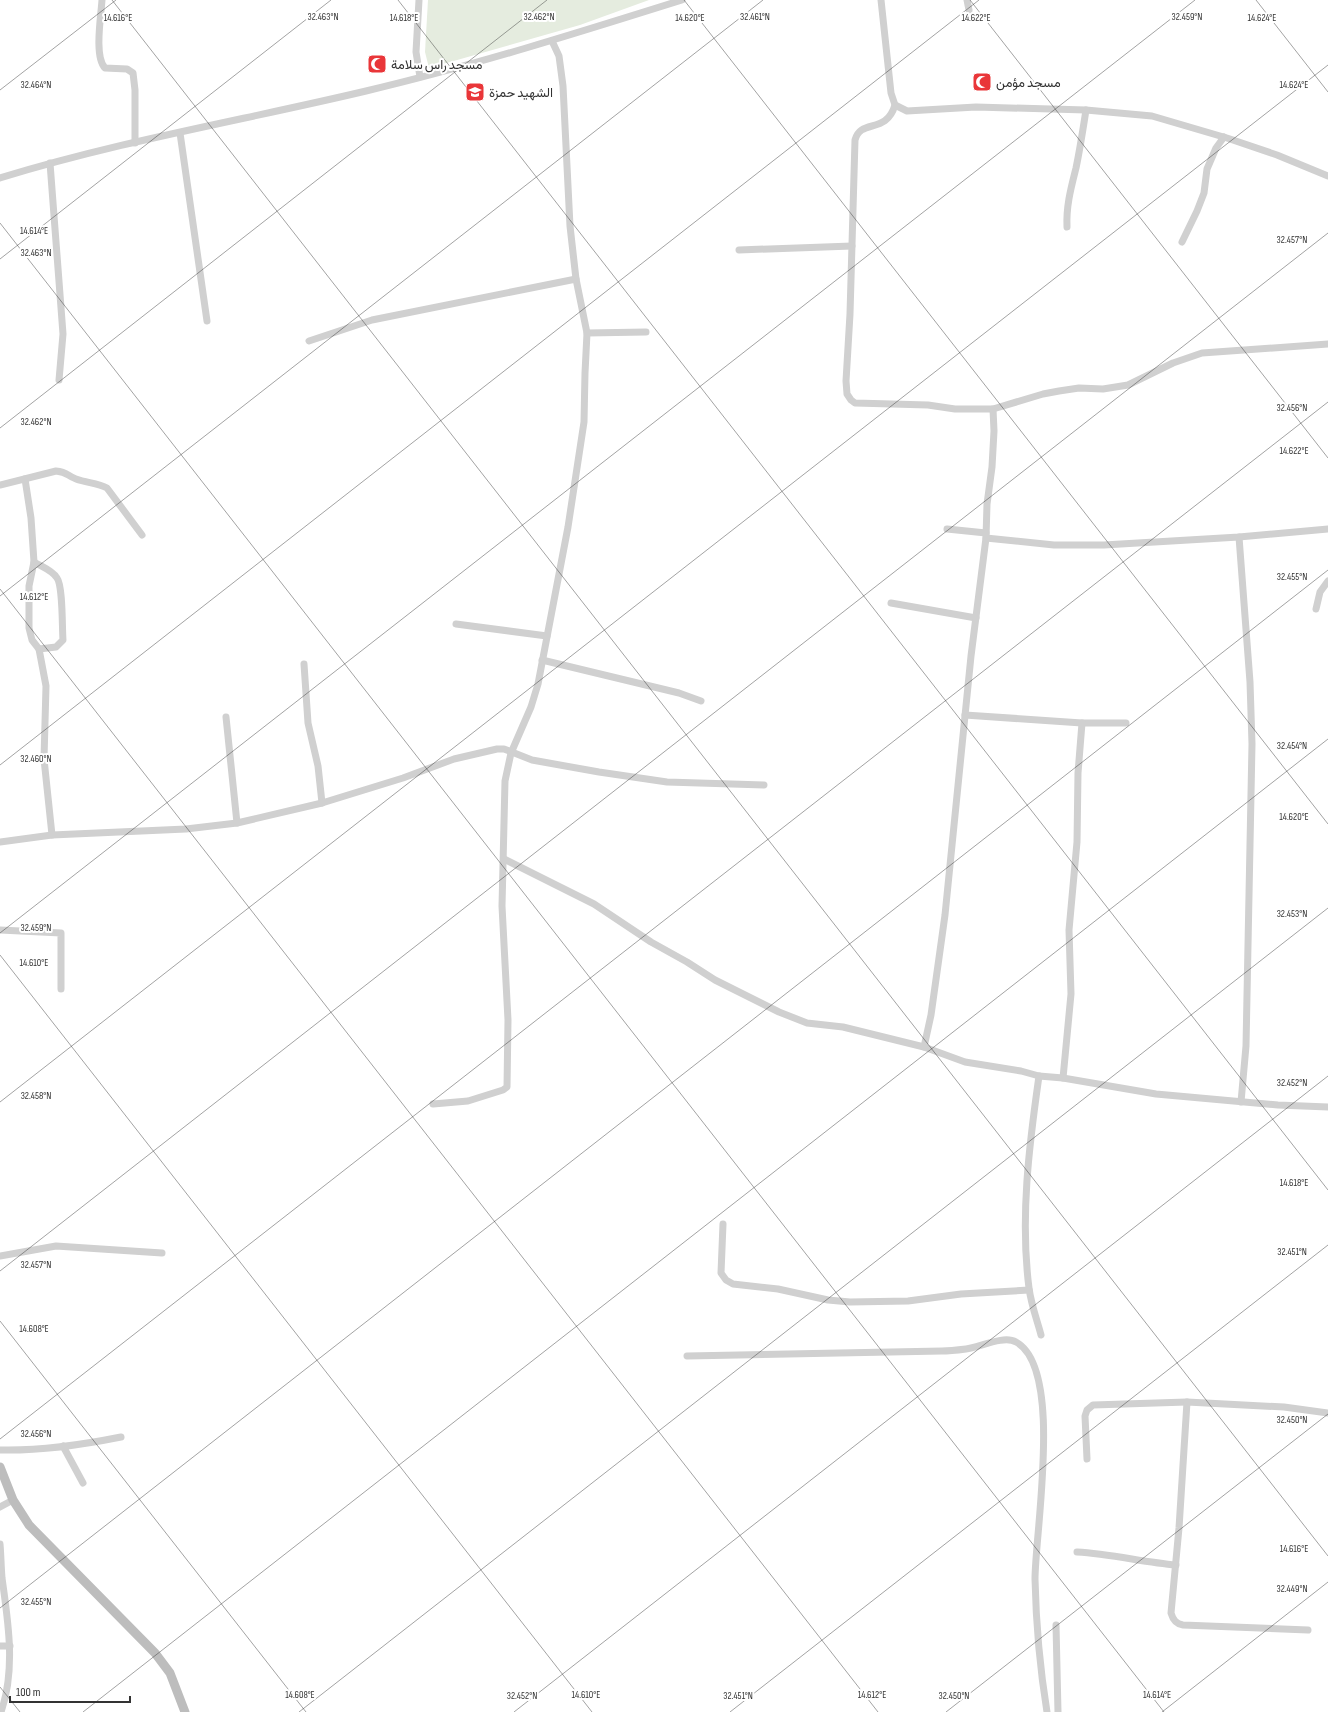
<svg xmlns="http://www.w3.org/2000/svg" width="1328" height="1712" font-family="'Sofia Sans Condensed',Vazirmatn,sans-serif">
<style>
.green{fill:#e5ecdf}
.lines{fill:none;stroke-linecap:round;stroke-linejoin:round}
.street{stroke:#d0d0d0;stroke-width:7}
.secondary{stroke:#bdbdbd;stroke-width:9}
.ticks{fill:none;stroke:#333;stroke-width:1;stroke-opacity:0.45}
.labels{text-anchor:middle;stroke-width:4;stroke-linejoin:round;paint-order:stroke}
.poi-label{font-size:13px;fill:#333;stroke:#fff;text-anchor:start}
.ticks-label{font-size:10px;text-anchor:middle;fill:#333;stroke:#fff;stroke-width:4;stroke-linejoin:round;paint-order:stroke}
</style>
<rect width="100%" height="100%" fill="#fff"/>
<polygon class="green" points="428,0 649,0 580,25 429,68 425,52"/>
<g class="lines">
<g class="street">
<path d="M102,0c-1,16 -8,57 3,68l22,1 6,4 2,17v53"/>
<polyline points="419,0 416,52 420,77"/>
<polyline points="881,0 891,93 895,105 907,111 976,107 1086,110 1152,116 1227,138 1277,155 1328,176"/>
<polyline points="967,0 969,10"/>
<path d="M895,105c-9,30 -34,13 -40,35l-5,174 -4,67 1,13 4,6 4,3 73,2 27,4h38l50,-15 16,-3 20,-3 24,1 25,-4 45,-22 29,-10 126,-9"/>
<polyline points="180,133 207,321"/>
<polyline points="50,163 63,334 59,380"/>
<path d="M0,178c120,-37 244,-58 366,-87 106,-25 211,-58 316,-91"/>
<path d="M1067,227c-1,-21 4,-39 9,-59 4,-19 7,-39 10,-58"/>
<polyline points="1182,242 1197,211 1204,193 1207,169 1216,148 1224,137"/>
<polyline points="739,250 852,246"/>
<polyline points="587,333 646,332"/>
<polyline points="309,341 372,320 576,279"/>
<polyline points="25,479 31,518 34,562 29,586 29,628 32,640 39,649 46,686 44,759 52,835"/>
<path d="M0,485l56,-14c12,1 11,5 20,8 11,4 22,4 31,9l35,47"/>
<polyline points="947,529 986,533"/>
<polyline points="1239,537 1250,682 1252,744 1246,1046 1241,1102"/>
<polyline points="986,538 1054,545 1104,545 1239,537 1328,529"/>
<path d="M34,562c8,5 18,8 23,16 6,8 5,50 6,62l-7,7 -17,2"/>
<polyline points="891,603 976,618"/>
<polyline points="1316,609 1320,592 1328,581"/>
<polyline points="456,624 547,636"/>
<polyline points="542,660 679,693 701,701"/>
<polyline points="304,664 308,723 318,766 322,803"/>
<polyline points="965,715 1082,723 1126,723"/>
<polyline points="226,717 237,823"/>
<polyline points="0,842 52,835 186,829 237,823 322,803 403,778 454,759 497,749 504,749 532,760 599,772 667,782 764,785"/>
<polyline points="504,859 594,904 651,942 687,962 715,980 779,1012 807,1023 843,1027 924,1047 965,1062 1021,1071 1039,1076 1063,1078 1156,1094 1278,1105 1328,1107"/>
<polyline points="0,930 61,933 61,989"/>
<polyline points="924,1047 931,1015 945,915 971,656 986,538 987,504 992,467 994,431 993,409"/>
<path d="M1039,1076c-10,70 -19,142 -10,212 2,16 8,32 12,47"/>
<polyline points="1063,1078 1071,994 1069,930 1077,842 1078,773 1082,723"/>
<polyline points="433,1104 468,1101 503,1090 507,1087 508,1020 502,906 505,781 511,753 531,707 538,684 568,527 584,422 585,373 587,333 576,279 570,226 563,86 559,56 552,41"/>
<polyline points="723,1224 721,1273 726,1280 733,1284 778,1289 828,1300 850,1302 908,1301 961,1294 1029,1290"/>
<polyline points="0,1256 56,1246 162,1253"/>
<path d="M687,1356l255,-5c8,0 16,-1 24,-2 14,-2 38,-14 50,-7 48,26 19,190 19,237 1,44 5,90 12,133"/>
<polyline points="63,1446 83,1483"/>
<path d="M0,1450c40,1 81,-5 121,-13"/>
<polyline points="1087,1459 1085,1416 1087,1410 1093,1405 1187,1402"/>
<polyline points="0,1507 13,1500"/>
<path d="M0,1544c1,11 1,22 2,34 6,43 14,91 -1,134"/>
<path d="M1077,1552c34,2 66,10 99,13"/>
<polyline points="1056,1625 1058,1712"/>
<path d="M1308,1630l-125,-5c-7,-1 -10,-5 -12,-12l8,-85 8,-126 97,5 44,6"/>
<polyline points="0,1646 10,1646"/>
</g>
<polyline class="secondary" points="0,1467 13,1500 29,1525 155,1653 170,1673 185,1712"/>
</g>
<path class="ticks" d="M112,0l1216,1556M398,0l930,1190M684,0l644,824M970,0l358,458M1256,0l72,92M0,90l116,-90M0,223l1164,1489M0,259l331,-259M0,428l547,-428M0,589l878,1123M0,596l763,-596M0,765l979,-765M0,933l1195,-933M0,955l592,757M0,1102l1328,-1037M0,1271l1328,-1038M0,1321l306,391M0,1439l1328,-1037M0,1608l1328,-1038M0,1687l20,25M83,1712l1245,-973M299,1712l1029,-804M514,1712l814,-636M730,1712l598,-467M946,1712l382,-298M1162,1712l166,-130"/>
<defs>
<g id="mosque-square" transform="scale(1)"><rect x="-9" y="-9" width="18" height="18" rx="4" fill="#e93639" stroke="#fff"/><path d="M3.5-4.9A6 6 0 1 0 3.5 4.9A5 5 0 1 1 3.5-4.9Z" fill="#fff"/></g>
<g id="school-square" transform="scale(1)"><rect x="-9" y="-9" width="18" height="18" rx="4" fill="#e93639" stroke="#fff"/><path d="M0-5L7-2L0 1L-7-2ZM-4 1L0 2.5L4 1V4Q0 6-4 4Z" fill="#fff"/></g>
</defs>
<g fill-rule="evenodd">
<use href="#mosque-square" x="377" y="64"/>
<use href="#mosque-square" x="982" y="82"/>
<use href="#school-square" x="475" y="92"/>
</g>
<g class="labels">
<g class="poi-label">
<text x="391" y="69">مسجد راس سلامة</text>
<text x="996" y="87">مسجد مؤمن</text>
<text x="489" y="97">الشهيد حمزة</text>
</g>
</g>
<g class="ticks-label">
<text x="323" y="20">32.463°N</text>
<text x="539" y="20">32.462°N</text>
<text x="755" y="20">32.461°N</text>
<text x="1187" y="20">32.459°N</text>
<text x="118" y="21">14.616°E</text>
<text x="404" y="21">14.618°E</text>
<text x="690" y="21">14.620°E</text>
<text x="976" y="21">14.622°E</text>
<text x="1262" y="21">14.624°E</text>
<text x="36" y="88">32.464°N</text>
<text x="1294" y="88">14.624°E</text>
<text x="34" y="234">14.614°E</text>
<text x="1292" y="243">32.457°N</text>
<text x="36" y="256">32.463°N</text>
<text x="1292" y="411">32.456°N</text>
<text x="36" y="425">32.462°N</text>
<text x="1294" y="454">14.622°E</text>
<text x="1292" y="580">32.455°N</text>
<text x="34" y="600">14.612°E</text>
<text x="1292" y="749">32.454°N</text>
<text x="36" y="762">32.460°N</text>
<text x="1294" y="820">14.620°E</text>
<text x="1292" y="917">32.453°N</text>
<text x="36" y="931">32.459°N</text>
<text x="34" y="966">14.610°E</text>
<text x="1292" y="1086">32.452°N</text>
<text x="36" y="1099">32.458°N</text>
<text x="1294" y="1186">14.618°E</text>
<text x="1292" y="1255">32.451°N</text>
<text x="36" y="1268">32.457°N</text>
<text x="34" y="1332">14.608°E</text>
<text x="1292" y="1423">32.450°N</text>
<text x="36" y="1437">32.456°N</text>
<text x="1294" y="1552">14.616°E</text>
<text x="1292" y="1592">32.449°N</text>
<text x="36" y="1605">32.455°N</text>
<text x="300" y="1698">14.608°E</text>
<text x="586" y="1698">14.610°E</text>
<text x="872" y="1698">14.612°E</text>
<text x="1157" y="1698">14.614°E</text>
<text x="522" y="1699">32.452°N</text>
<text x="738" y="1699">32.451°N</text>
<text x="954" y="1699">32.450°N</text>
</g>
<path d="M10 1696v6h120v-6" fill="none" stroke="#333333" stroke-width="2"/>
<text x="16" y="1696" font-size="12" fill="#333333" stroke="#ffffff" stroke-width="3" paint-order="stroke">100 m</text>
</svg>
